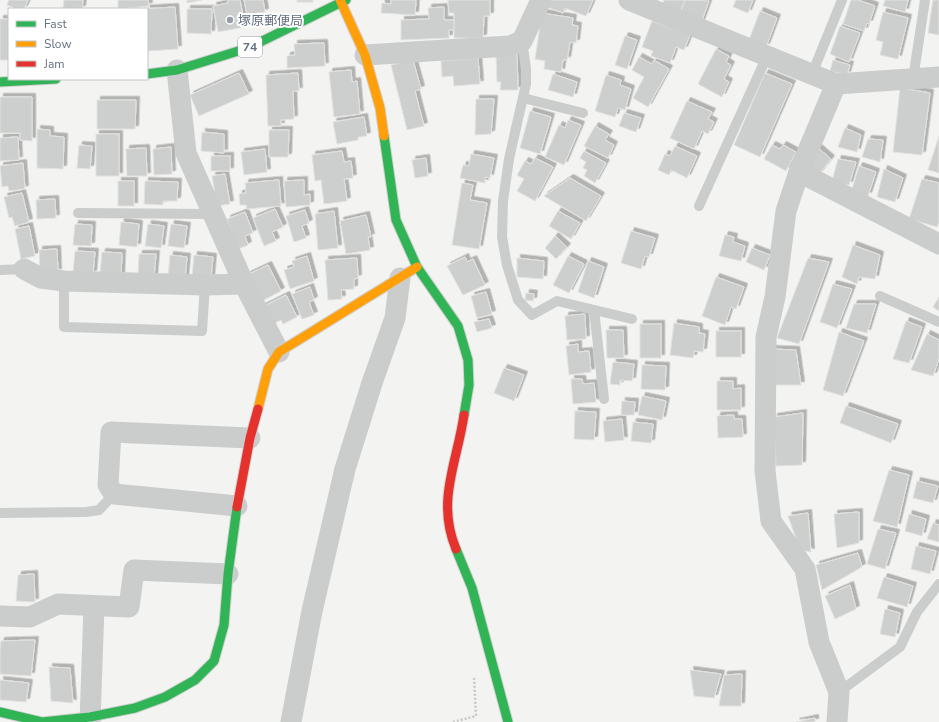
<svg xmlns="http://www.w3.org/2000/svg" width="939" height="722" font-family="'Nunito Sans','Noto Sans JP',sans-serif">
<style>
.building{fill:#cdcece;stroke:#e2e2e1;filter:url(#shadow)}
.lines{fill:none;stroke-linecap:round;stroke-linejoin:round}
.fast-casing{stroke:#d0d1d0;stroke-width:11}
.slow-casing{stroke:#d0d1d0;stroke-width:11}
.jam-casing{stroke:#d0d1d0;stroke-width:11}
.path{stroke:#c8c8c9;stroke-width:2.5;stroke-dasharray:2 2;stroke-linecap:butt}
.lane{stroke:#cbcccc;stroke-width:10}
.street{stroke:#cbcccc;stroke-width:21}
.fast{stroke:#30b455;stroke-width:9}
.slow{stroke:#ff9f0a;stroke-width:9}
.jam{stroke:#e5322d;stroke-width:9}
.poi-dot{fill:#969ea8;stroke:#fff;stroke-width:1.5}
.labels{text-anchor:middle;stroke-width:4;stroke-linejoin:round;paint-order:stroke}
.shield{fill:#fff;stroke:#929ca6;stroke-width:1}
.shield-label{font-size:12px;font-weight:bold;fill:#647180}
.poi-label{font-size:13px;fill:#647180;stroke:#fff;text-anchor:start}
</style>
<defs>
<filter id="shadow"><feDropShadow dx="3.5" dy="-3.5" stdDeviation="0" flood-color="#0004"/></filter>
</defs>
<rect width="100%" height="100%" fill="#f3f3f1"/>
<g class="building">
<polygon points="9,0 28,0 24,9 17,9 7,5"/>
<polygon points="64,0 83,0 82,9 63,9"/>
<polygon points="118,0 148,0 149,6 118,9"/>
<polygon points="187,0 202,0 187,3"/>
<polygon points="228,0 240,0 245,27 218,32 213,6 228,3"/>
<polygon points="244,0 263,0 265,12 247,15"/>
<rect x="297" y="0" width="16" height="2"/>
<polygon points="391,0 416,0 415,15 381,13 382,3 391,4"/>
<polygon points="448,0 490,0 490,16 484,16 483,38 454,38 454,13 449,13"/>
<polygon points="550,0 593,0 586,16 565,8 563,13 547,7"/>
<polygon points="664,0 685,0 681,12 662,6"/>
<polygon points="685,0 709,1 701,23 679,16"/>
<polygon points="736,0 753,0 748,13 733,7"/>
<polygon points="851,0 858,0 875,6 869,24 867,23 864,31 843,24"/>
<polygon points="885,0 908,0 905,12 883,6"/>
<polygon points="933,0 939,0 939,35 928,33"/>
<polygon points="175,7 178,49 148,51 147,9 142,9"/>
<polygon points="444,7 444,20 454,20 454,30 449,30 449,38 401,40 401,20 429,19 428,8"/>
<polygon points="187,9 212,9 211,34 187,33"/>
<polygon points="760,11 777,18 766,47 749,40"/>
<polygon points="883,12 908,18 898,59 880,55 883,42 876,40"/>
<polygon points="542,13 573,18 572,25 578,26 576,43 570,42 567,60 563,60 561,72 544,69 545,61 535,59"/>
<rect x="0" y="19" width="9" height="41"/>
<polygon points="652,21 690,35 684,50 676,47 670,63 651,56 653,51 642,47"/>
<polygon points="840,26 860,33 849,62 830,54"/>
<polygon points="625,36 637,40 627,69 615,65"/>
<polygon points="324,43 325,66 287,68 287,56 295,55 294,44"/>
<polygon points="716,49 729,56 726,62 731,65 724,79 729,82 722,97 698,84"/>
<polygon points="517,54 518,90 500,90 501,82 497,82 496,55"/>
<polygon points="639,57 652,64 654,60 669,69 648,107 633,98 644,77 632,70"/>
<polygon points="478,58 480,84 454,86 453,76 442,77 441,61"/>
<polygon points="413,60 421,89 415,91 424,126 407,130 391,65"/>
<polygon points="833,60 850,65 847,75 830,71"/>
<polygon points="351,70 352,82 357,81 360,114 334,117 329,72"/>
<polygon points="239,73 249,94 199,116 190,95"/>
<polygon points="298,73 299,91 293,91 294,119 281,120 281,126 268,126 266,75"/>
<polygon points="765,73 792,84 760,157 734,145"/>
<polygon points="553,74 577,82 573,97 548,90"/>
<polygon points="606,75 621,80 620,85 631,89 625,110 618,108 615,117 595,111"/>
<polygon points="900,88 930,93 922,155 893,152"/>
<polygon points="0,97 32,97 32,141 20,140 20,133 0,133"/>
<polygon points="476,99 494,99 491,134 475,135"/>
<polygon points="97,100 136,100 135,129 97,129"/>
<polygon points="687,101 712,112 708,119 714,122 708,134 702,131 694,149 670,138"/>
<polygon points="530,111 551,117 540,154 520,148"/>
<polygon points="624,113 641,118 636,132 619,126"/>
<polygon points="364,117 367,136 358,137 358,140 337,144 333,122"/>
<polygon points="568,120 581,125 564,165 545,157 559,125 565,128"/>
<polygon points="595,126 609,134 605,140 614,145 608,158 584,146"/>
<polygon points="845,128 861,135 857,152 838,147"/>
<polygon points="37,129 50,130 50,136 64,137 63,169 37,168"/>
<polygon points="269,130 289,130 288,157 269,157"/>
<polygon points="202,132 224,134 224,153 201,151"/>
<rect x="96" y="134" width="23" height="42"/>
<polygon points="939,136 939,173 928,170"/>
<polygon points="18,137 19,160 0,161 0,138"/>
<polygon points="868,139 883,140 880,162 862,157"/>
<polygon points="79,145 92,146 90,169 77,168"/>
<polygon points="772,145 780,149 783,145 796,152 786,171 764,159"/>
<polygon points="675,146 697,156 687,178 671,170 669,175 658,170 665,154 670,156"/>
<polygon points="816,146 831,159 818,175 807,168"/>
<polygon points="171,147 172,174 154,175 153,149"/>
<polygon points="146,148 147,176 127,176 126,149"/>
<polygon points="265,149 267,172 244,175 241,152"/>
<polygon points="342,151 344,162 351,161 353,178 344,179 347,201 324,204 321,180 315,181 312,155"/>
<polygon points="584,151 606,163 595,183 584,176 587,170 583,168 586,162 580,158"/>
<polygon points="471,154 494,158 490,178 485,177 485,183 460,178 463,165 469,166"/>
<rect x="211" y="156" width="19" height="15"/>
<polygon points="426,158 428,176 415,178 412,160"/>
<polygon points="535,158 553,167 535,201 517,191 524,179 517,175 525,161 531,164"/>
<polygon points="838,159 856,162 849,185 832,181"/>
<polygon points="23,163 25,189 9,191 8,186 2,187 0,166"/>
<polygon points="859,166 876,172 868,196 852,189"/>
<polygon points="884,169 903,178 895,202 877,197"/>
<polygon points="225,174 230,204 217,206 212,176"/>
<polygon points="570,178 601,196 586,221 544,196"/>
<polygon points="922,179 939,183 939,222 937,227 909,219"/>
<polygon points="279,180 281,206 247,209 246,205 240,205 239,194 246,193 245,183"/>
<polygon points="304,180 304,195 310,194 310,205 286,207 284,181"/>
<rect x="118" y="181" width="16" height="25"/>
<polygon points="145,181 178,182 177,201 163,201 163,205 144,204"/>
<polygon points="462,183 473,185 470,200 487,203 479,249 452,245"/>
<polygon points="22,193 29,222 15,226 12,217 9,218 4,197"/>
<polygon points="55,199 56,218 37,219 36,200"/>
<polygon points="275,209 283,227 272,232 276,241 264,246 253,218"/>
<polygon points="305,210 309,223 302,226 306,238 294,242 286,216"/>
<polygon points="334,211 338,248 318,250 315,214"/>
<polygon points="558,211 580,223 571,239 549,226"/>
<polygon points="245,212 253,233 245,236 248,245 238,249 227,219"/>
<polygon points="366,215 371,237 368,237 370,250 346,254 340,221"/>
<polygon points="121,222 139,224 137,247 119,245"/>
<polygon points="75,224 92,225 91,246 73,245"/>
<polygon points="148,224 164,226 161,248 145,246"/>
<polygon points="171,224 187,226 184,248 168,246"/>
<polygon points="29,226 35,256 21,259 15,229"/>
<polygon points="631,231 655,238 649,257 645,256 641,269 621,263"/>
<polygon points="725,235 734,237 733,242 745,246 741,261 719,256"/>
<polygon points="555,236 567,247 556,259 545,248"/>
<polygon points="853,245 880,255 875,279 859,277 857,284 842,277"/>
<polygon points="752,248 770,255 764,270 746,262"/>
<polygon points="57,249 58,272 40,273 39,250"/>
<polygon points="75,251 95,252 93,274 73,273"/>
<polygon points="102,252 122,253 121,276 100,274"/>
<polygon points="139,254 156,254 154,277 138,276"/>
<polygon points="170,255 187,257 185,279 168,278"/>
<polygon points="194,255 213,257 211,278 192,276"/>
<polygon points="307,256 314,281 290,289 284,270 294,267 292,261"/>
<polygon points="568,256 584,264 569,293 553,285"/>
<polygon points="465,257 467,262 473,259 485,285 463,295 447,266"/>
<polygon points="357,258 358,278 354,279 354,289 341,290 342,299 328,300 325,260"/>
<polygon points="517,258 544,261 543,279 517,277"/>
<polygon points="808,258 829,262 799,344 777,338"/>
<polygon points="588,261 604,267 594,298 578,292"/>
<polygon points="268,265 281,291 260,302 247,275"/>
<polygon points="716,277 744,287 736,309 731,307 725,325 702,316"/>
<polygon points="833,284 852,289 837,328 820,322"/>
<polygon points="310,287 314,300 309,302 314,315 302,319 292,294"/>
<polygon points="486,292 492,314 477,318 471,296"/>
<polygon points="526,293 534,294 533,301 525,300"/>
<polygon points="286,295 297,317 283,324 281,320 271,325 262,307"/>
<polygon points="939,297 939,311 933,307"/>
<polygon points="854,304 876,304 867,333 846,328"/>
<polygon points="585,314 586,339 567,340 565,316"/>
<polygon points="489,319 492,328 477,332 474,322"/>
<polygon points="906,321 922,327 909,363 893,359"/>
<polygon points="674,323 699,327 699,333 705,334 703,352 694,351 693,358 670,355"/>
<rect x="640" y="324" width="21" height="34"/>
<polygon points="606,330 623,330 624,358 607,358"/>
<rect x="716" y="331" width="25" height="26"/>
<polygon points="839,332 864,341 843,396 823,390"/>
<polygon points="927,334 939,340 939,359 933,376 911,370"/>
<polygon points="578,344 578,352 589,351 591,372 569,375 566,346"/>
<polygon points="770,349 796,350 801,385 771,385"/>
<polygon points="613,362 634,364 632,381 620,380 620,385 610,384"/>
<polygon points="642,365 666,366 665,390 641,389"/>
<polygon points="504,368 524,375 514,401 494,393"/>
<polygon points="571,379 582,379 583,384 594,383 596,402 573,404"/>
<polygon points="717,381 733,381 733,389 741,388 741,410 717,410"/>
<polygon points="642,396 666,401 662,420 638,415"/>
<polygon points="622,401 635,402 634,415 621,415"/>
<polygon points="846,406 898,424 891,443 840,423"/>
<polygon points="575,411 596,412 594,440 574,439"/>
<polygon points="803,413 802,465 776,466 774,417"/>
<polygon points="734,415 734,419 742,419 743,437 718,438 717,416"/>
<polygon points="622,419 624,440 605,442 603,421"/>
<polygon points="633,422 653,424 651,443 631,441"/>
<polygon points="889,470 909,475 897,527 873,521"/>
<polygon points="917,481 938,486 933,503 913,498"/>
<polygon points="859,512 859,543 837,548 834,514"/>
<polygon points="808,513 811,552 800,550 788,516"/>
<polygon points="909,514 926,519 922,536 905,531"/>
<polygon points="933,523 939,525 939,542 927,539"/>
<polygon points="878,529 896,533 885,569 867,564"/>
<polygon points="916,546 936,551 930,574 911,569"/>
<polygon points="858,553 862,567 822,590 816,565"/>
<polygon points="34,574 35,602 16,601 18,575"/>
<polygon points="884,577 913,586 907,607 877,598"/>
<polygon points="850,585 856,609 835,619 825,596"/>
<polygon points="885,609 900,613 895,637 880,634"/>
<polygon points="35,640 31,676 0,674 0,650 1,641"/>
<polygon points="49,667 70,668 73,703 51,701"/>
<polygon points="690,670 721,674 714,698 694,696"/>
<polygon points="742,674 741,706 719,706 724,675"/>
<polygon points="0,680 29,683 26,702 0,700"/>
<polygon points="815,718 815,722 796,722"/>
</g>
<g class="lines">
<g class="fast-casing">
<g id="fast">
<polyline points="147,74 177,70 248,48 346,0"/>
<polyline points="0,82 56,79"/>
<polyline points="384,136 396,220 417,267 458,326 468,360 469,385 464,415"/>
<polyline points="456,549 472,588 508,722"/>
<polyline points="0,712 42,722 90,717 135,708 165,697 195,680 214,661 224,625 228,574 237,507"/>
</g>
</g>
<g class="slow-casing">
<g id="slow">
<polyline points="340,0 365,55 380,108 384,136"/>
<polyline points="258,409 268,369 279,352 417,267"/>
</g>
</g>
<g class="jam-casing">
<g id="jam">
<polyline points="237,507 250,438 258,409"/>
<path d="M456,549c-20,-48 1,-86 8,-134"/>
</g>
</g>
<polyline class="path" points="453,722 476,716 474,677"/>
<g class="lane">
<polyline points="522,41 526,69 526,84 509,159 503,201 502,237 507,265 518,300 532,315 557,301 632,319"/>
<polyline points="812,74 842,0"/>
<polyline points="913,79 925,0"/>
<polyline points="523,98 583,113"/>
<polyline points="699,206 767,56"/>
<polyline points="78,213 214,214"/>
<polyline points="0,270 24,269"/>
<polyline points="64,281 64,327 202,331 205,285"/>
<polyline points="880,296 939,322"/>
<polyline points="594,310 604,399"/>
<polyline points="0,513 86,512 99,510 114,494"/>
<polyline points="839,692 900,647 917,612 939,584"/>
</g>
<g class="street">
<polyline points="629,0 836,84 939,77"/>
<polyline points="365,55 510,46 522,41 541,0"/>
<polyline points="177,70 186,153 244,284 279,352"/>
<polyline points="836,84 799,172 786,211 775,297 766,337 765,471 771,521 805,569 819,642 839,692 837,722"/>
<polyline points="799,172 939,244"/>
<polyline points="24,269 41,278 64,281 205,285 244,284"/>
<polyline points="237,506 114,494 108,485 111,432 250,438"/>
<polyline points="0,616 30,617 58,604 129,607 134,570 228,574"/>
<polyline points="90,722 94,606"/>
<polyline points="291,722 312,611 345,469 372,383 395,318 400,278"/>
</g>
<use href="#fast" class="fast"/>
<use href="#slow" class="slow"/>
<use href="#jam" class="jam"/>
</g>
<circle class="poi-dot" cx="230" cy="20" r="4"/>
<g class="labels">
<rect class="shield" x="238" y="37" width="24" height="20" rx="3"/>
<g class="shield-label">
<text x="250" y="51">74</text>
</g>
<g class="poi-label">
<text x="238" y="25">塚原郵便局</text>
</g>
</g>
<rect x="8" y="8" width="140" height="72" fill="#ffffff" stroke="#c1c6cc"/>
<rect x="16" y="21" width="20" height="6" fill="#30b455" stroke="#c1c6cc"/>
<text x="44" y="28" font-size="12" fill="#647180">Fast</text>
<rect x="16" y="41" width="20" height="6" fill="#ff9f0a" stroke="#c1c6cc"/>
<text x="44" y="48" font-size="12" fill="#647180">Slow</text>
<rect x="16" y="61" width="20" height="6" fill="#e5322d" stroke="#c1c6cc"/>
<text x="44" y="68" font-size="12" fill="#647180">Jam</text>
</svg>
